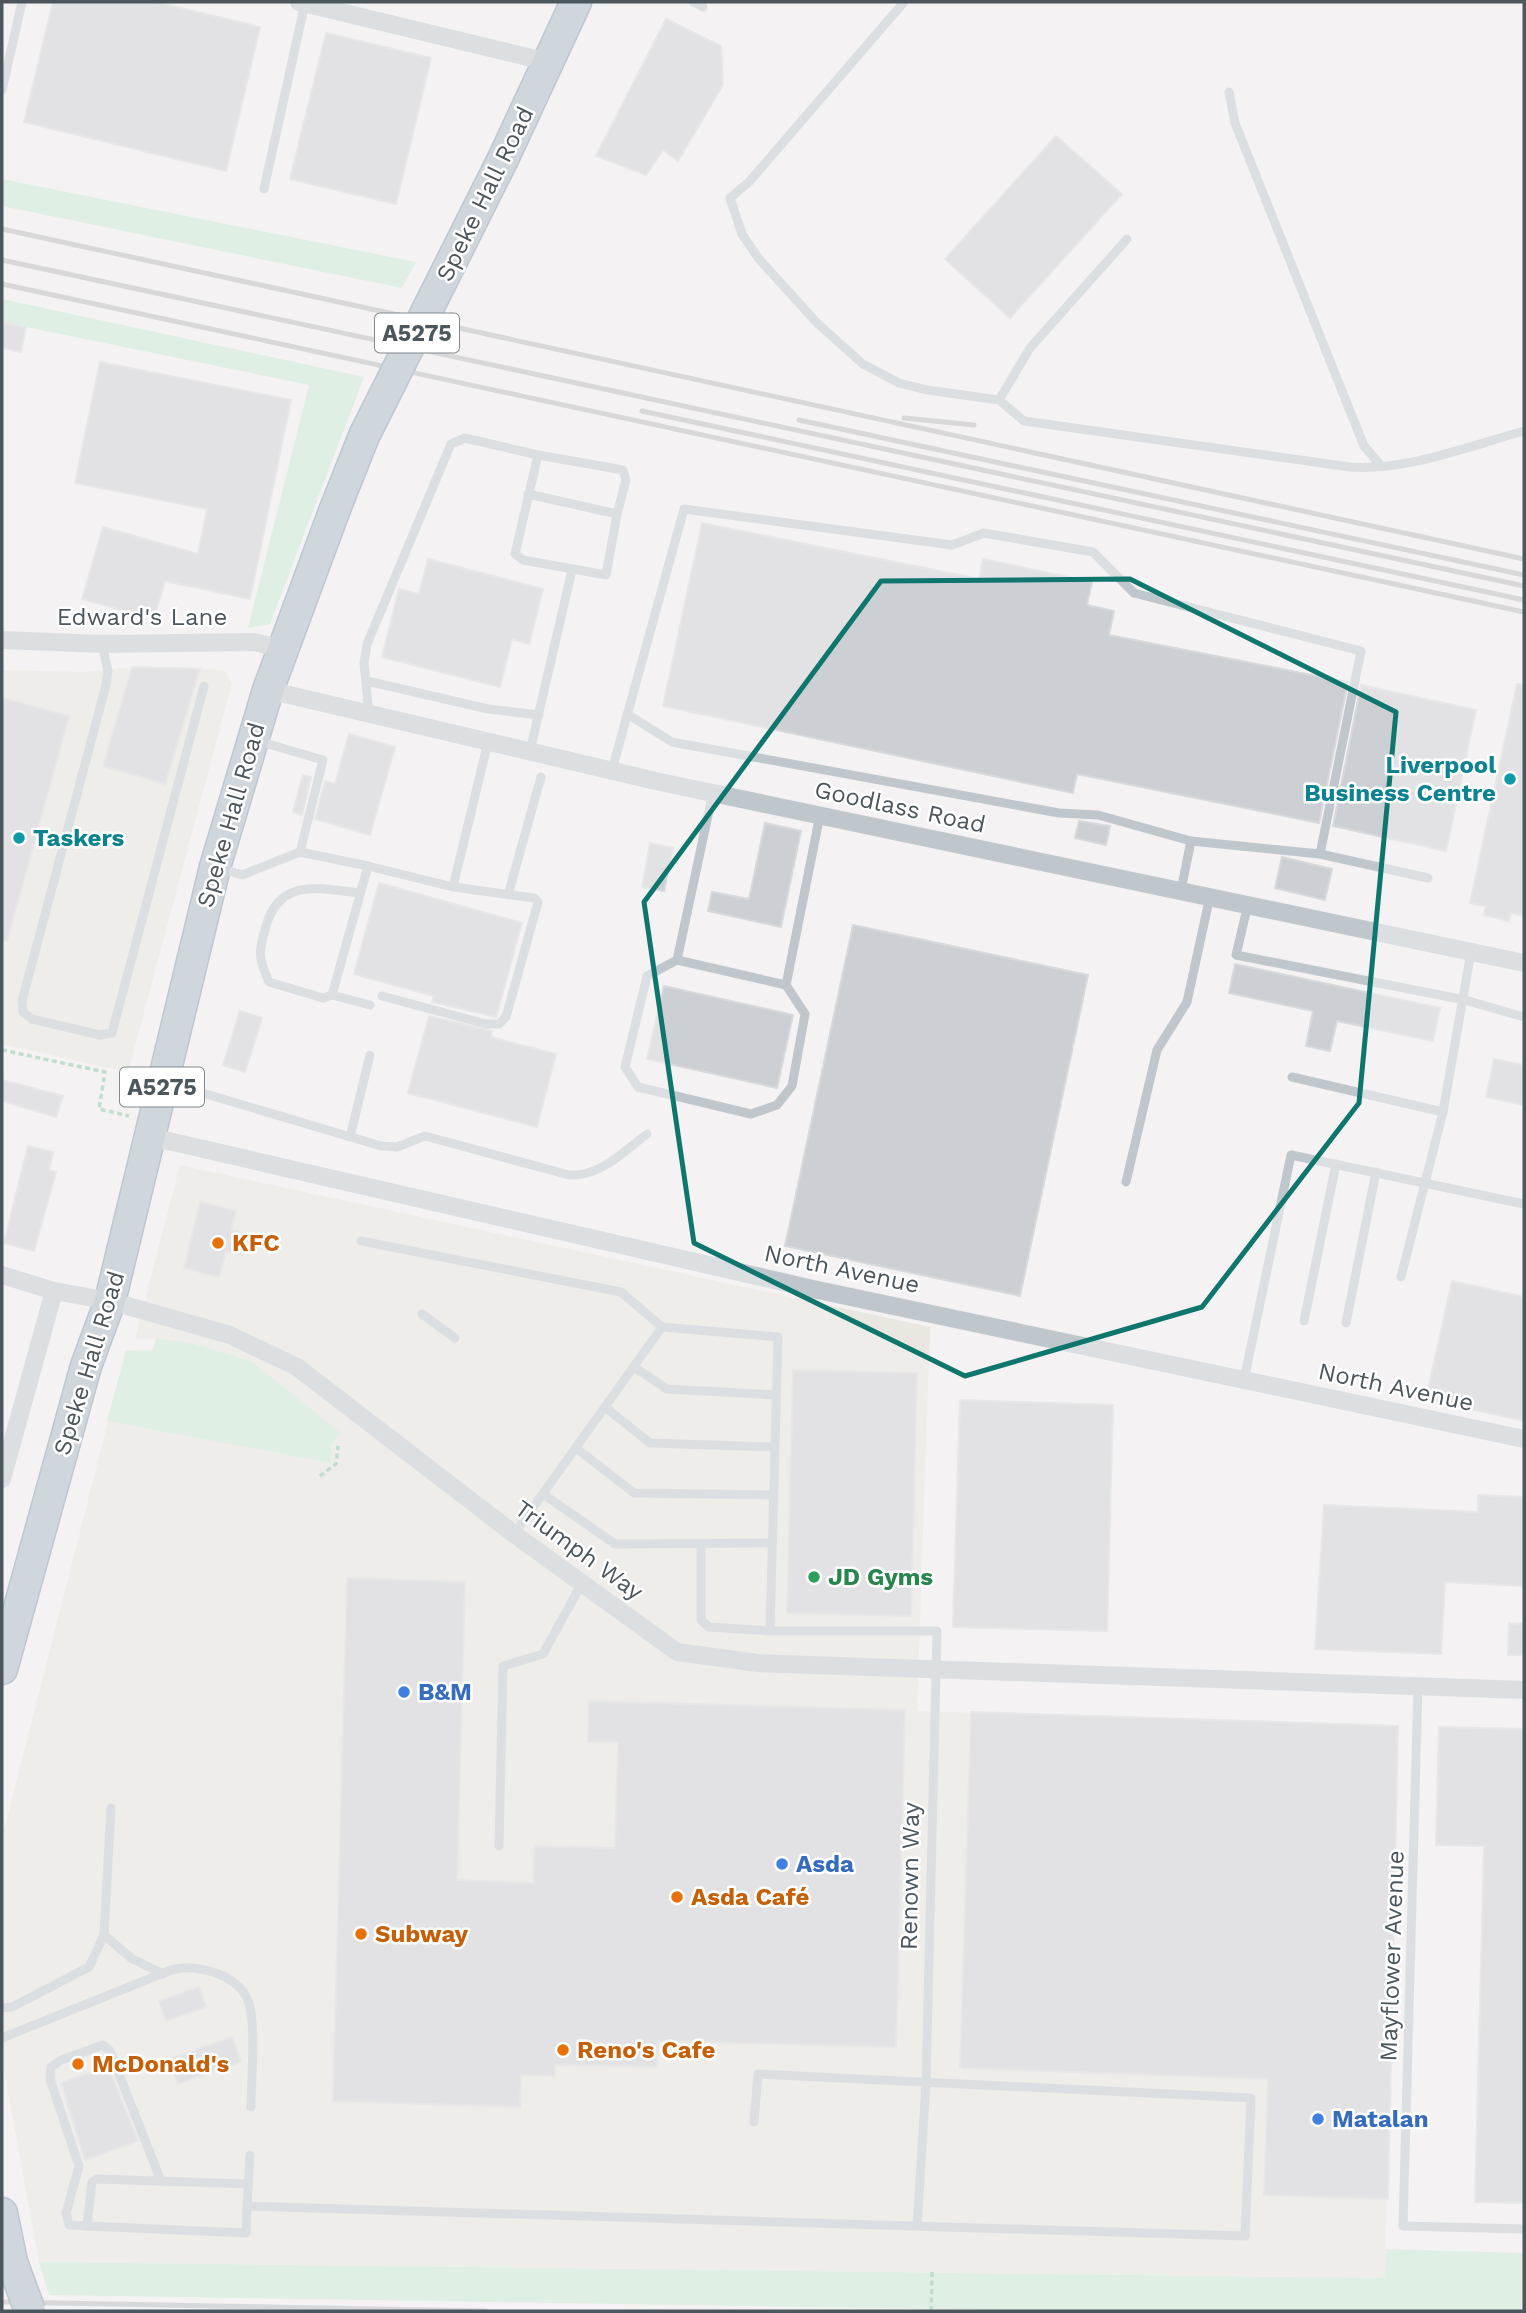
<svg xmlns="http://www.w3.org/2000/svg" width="1526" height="2313" font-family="'Work Sans',sans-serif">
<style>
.commercial{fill:#e9e7e0}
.green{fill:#c6ecd2}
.building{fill:#cccfd4;stroke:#d7d9dc;stroke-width:2}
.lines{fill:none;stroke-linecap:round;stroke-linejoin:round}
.trunk-casing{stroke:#7a93a6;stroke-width:33}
.path{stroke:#82c69f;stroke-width:3.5;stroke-dasharray:5 3.5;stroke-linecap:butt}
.service{stroke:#bfc7cd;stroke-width:9}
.minor{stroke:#bfc7cd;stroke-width:18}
.trunk{stroke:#a2b6c4;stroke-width:30}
.rail{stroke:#b5b8bb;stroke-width:5}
.trunk-bridge-casing{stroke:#7a93a6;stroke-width:33;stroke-linecap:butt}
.trunk-bridge{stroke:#a2b6c4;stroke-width:30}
.marked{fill:none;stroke:#0f766e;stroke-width:5;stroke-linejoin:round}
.culture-dot{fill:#0f9aa8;stroke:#fff;stroke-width:2.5}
.food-dot{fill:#e8710a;stroke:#fff;stroke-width:2.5}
.leisure-dot{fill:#2e9e5b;stroke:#fff;stroke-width:2.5}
.shop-dot{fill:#3f7fe0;stroke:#fff;stroke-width:2.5}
.labels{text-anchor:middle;stroke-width:5;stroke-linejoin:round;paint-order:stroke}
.shield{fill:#fff;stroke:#81898e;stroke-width:2}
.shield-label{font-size:23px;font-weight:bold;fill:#4b565d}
.street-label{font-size:24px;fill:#4b565d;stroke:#fff}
.culture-label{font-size:24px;font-weight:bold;fill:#0d838f;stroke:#fff;text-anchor:end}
.food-label{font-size:24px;font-weight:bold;fill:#c56008;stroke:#fff;text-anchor:start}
.leisure-label{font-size:24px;font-weight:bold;fill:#27864d;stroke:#fff;text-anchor:start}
.shop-label{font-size:24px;font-weight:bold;fill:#366cbe;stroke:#fff;text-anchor:start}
</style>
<rect width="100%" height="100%" fill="#f4f2f2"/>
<g class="commercial">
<polygon points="132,667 224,670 232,683 128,1072 2,1044 2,670 82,672"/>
<polygon points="180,1165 930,1327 917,1711 1398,1726 1385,2278 39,2262 2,2059 2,1838 126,1351 153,1350 156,1339 135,1338"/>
</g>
<g class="green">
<polygon points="2,180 2,179 416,262 402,288 2,206"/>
<polygon points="2,299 364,377 270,624 248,628 309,385 2,322"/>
<polygon points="156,1338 194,1344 251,1361 341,1433 332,1444 331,1463 107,1421 126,1351 153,1350"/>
<polygon points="1386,2249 1524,2253 1524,2311 1074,2311 49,2295 39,2262 1385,2278"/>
</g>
<g class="building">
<polygon points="53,2 156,2 260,27 226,171 24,122"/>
<polygon points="666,19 721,46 723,85 678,161 663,150 646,175 596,156"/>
<polygon points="326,33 431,58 396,204 290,179"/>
<polygon points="1056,136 1122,194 1010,318 945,259"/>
<polygon points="2,322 26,327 21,352 2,348"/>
<polygon points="100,362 291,400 250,599 165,581 154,619 82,599 103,527 198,554 207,509 75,483"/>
<polygon points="702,523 979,579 983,559 1092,582 1087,605 1114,611 1109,635 1348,682 1319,823 1077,774 1073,793 663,706"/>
<polygon points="428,559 543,589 529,644 512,639 500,687 382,657 399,589 419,594"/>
<polygon points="132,667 200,669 165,784 103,766"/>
<polygon points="1517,684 1524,685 1524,916 1511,913 1509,921 1484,915 1486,906 1470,903"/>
<polygon points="1361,685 1476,710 1446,851 1333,826"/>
<polygon points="2,698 69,716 7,941 2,940"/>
<polygon points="349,734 395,747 370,835 315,819 325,781 335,784"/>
<polygon points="303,775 311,777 302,815 293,812"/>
<polygon points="1079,821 1110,826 1106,845 1075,838"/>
<polygon points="765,823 801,831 781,927 708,911 712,892 749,899"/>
<polygon points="650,843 673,848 664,891 642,887"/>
<polygon points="1282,857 1332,869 1325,900 1275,888"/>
<polygon points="379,883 522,923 496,1017 432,1002 434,996 354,974"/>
<polygon points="853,925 1088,975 1020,1296 785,1246"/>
<polygon points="1235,964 1440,1008 1433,1041 1337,1021 1330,1051 1306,1046 1313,1011 1229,993"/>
<polygon points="664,986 793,1015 777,1088 647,1059"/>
<polygon points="240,1011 262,1018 245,1072 223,1065"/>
<polygon points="429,1016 492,1031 491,1037 556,1054 537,1127 408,1093"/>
<polygon points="1494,1059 1524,1065 1524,1105 1486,1097"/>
<polygon points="2,1080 63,1096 56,1117 2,1101"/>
<polygon points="28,1146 53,1152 49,1170 56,1172 34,1251 4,1243"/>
<polygon points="200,1202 236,1211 231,1230 248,1234 242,1255 226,1251 219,1277 184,1268"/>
<polygon points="1452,1281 1524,1297 1524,1421 1426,1399"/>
<polygon points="793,1370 917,1373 911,1616 787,1613"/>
<polygon points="960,1400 1113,1405 1107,1631 953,1627"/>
<polygon points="1478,1495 1524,1497 1524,1586 1445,1582 1441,1654 1315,1649 1324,1505 1478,1512"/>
<polygon points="347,1578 465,1582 457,1880 533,1883 535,1846 615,1848 618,1742 588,1742 589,1701 905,1710 896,2047 658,2041 657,2067 555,2065 555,2076 521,2075 520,2107 333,2101"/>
<polygon points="1509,1623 1524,1624 1524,1655 1508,1655"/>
<polygon points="971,1712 1398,1726 1388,2199 1264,2195 1268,2079 960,2068"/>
<polygon points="1439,1727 1524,1729 1524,2203 1475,2202 1484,1846 1436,1845"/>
<polygon points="199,1987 206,2007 166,2021 159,2001"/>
<polygon points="232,2037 241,2062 178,2084 169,2059"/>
<polygon points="108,2066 138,2141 85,2160 61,2083"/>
</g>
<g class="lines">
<g class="trunk-casing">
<g id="trunk">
<polyline points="503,159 576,2"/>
<polyline points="2,1669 86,1366 110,1301 215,867 268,690 335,509"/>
<polyline points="2,2213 12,2262"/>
</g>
</g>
<g class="path">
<polyline points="2,1050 105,1072 99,1109 129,1116"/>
<polyline points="320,1476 336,1464 338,1446"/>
<polyline points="931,2311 932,2272"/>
</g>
<g class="service">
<polyline points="693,2 703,7"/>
<path d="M904,2l-155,180 -19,16 12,36 17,25 58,64 46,41 36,19 28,7 72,10 25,21 326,46c57,4 119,-21 174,-36"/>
<polyline points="2,90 22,2"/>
<polyline points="1229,92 1235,123 1364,446 1382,467"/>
<polyline points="264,189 305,3"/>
<polyline points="999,400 1030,348 1127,239"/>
<polyline points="528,494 617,514 606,575 523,560 515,554 538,455 623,470 626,480 617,514"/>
<polyline points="102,644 108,671 106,685 22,1001 23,1012 32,1019 100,1035 112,1033 204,686"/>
<polyline points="367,681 488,709 539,715"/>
<polyline points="369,715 364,663 367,644 451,444 465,438 538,455"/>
<polyline points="530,751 572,570"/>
<polyline points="612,770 684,509 952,545 984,533 1093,552 1134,593 1361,651 1320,854 1191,841 1098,815 1059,813 672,742 627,714"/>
<polyline points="713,792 677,960 786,985 820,815"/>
<polyline points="300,852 368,866 332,995"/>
<polyline points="1320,854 1428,878"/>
<polyline points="368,866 453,887 488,742"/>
<polyline points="219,868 242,875 300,852 323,760 258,741"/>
<polyline points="1181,890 1191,841"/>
<path d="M360,893c-40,-4 -80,-16 -94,33 -8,27 -8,31 3,56l54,16 9,-3 38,10"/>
<polyline points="508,895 541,777"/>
<polyline points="1248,904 1236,955 1465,1000 1524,1017"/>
<polyline points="677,960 647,976 625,1067 638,1087 751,1114 777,1105 792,1086 805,1014 786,985"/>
<polyline points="382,996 486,1024 499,1024 506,1017 538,902 534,898 453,887"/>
<polyline points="1292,1077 1443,1112 1471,952"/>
<path d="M169,1083l212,63 16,1 28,-11 144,39c31,2 54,-23 78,-41"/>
<polyline points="350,1137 370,1055"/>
<polyline points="1126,1182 1157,1050 1187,1002 1210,896"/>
<polyline points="361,1241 621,1292 662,1327 514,1534"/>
<polyline points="1401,1277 1443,1112"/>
<polyline points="422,1314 455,1338"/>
<polyline points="1304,1321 1336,1164"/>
<polyline points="1346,1323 1376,1172"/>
<polyline points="662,1327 778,1337 770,1631"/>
<polyline points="634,1367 667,1389 776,1395"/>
<polyline points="1244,1380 1291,1155 1524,1204"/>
<polyline points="605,1407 650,1443 775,1447"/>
<polyline points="576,1448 634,1493 773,1495"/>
<polyline points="543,1494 615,1544 772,1543"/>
<polyline points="701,1544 701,1620 709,1627 770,1631 937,1631 926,2083 917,2226"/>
<polyline points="1418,1686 1403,2226 1524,2229"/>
<polyline points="499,1846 503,1666 543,1654 582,1583"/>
<polyline points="104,1935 131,1958 163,1974"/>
<polyline points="2,2008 12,2007 89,1967 104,1935 111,1808"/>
<path d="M2,2038l169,-68c17,-4 26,-2 42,2 13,4 28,13 34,26 10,20 4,84 4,109"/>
<polyline points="250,2155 247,2206 1245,2236 1251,2098 758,2074 754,2122"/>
<polyline points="247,2206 246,2233 87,2226 92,2182 97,2179 248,2184"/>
<polyline points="87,2226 69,2225 66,2213 79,2166 50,2079 51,2067 61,2060 103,2045 110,2051 161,2181"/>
</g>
<g class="minor">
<polyline points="299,2 548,62"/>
<polyline points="2,640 102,644 254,642 282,649"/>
<polyline points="268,690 660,782 1524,963"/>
<polyline points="151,1137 813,1289 1524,1439"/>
<polyline points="2,1275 54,1291 110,1301 230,1335 297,1367 514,1534 677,1652 758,1663 1524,1690"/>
<polyline points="2,1479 54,1291"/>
</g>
<use href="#trunk" class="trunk"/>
<g class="rail">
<polyline points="2,229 1524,559"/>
<polyline points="2,260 1524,586"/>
<polyline points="2,284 1524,612"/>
<polyline points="642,411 1524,600"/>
<polyline points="904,418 974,425"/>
<polyline points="799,420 1524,575"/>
<polyline points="2,2302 486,2311"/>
</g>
<g class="trunk-bridge-casing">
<g id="trunk-bridge">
<polyline points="335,509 364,436 503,159"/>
<polyline points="12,2262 30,2311"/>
</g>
</g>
<use href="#trunk-bridge" class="trunk-bridge"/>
</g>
<path d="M0 0H1526V2313H0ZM1130,579l266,133 -37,391 -157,204 -237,69 -271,-133 -50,-341 237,-321z" fill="#f4f2f2" fill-opacity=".55" fill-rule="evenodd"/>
<path class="marked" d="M1130,579l266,133 -37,391 -157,204 -237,69 -271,-133 -50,-341 237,-321z"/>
<g class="culture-dot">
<circle cx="1510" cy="779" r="7"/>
<circle cx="19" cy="838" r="7"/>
</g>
<g class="food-dot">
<circle cx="218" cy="1243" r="7"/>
<circle cx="677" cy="1897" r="7"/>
<circle cx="361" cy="1934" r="7"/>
<circle cx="563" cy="2050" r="7"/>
<circle cx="78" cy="2064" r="7"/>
</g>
<circle class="leisure-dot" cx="814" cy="1577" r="7"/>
<g class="shop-dot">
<circle cx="404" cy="1692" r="7"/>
<circle cx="782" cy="1864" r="7"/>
<circle cx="1318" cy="2119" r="7"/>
</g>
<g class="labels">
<g class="shield">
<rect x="375" y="313.5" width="84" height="39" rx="5"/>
<rect x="120" y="1067.5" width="84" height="39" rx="5"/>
</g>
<g class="shield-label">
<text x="417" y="341">A5275</text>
<text x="162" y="1095">A5275</text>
</g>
<g class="street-label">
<text transform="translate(485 194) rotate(-64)" y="8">Speke Hall Road</text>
<text x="142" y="625">Edward's Lane</text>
<text transform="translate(900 807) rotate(12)" y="8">Goodlass Road</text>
<text transform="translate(231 815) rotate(-74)" y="8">Speke Hall Road</text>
<text transform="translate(842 1269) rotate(12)" y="8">North Avenue</text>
<text transform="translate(89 1363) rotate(-73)" y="8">Speke Hall Road</text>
<text transform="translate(1396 1387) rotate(12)" y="8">North Avenue</text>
<text transform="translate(579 1550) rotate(36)" y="8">Triumph Way</text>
<text transform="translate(910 1876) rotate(-89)" y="8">Renown Way</text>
<text transform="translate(1392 1956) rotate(-88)" y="8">Mayflower Avenue</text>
</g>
<g class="culture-label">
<text x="1496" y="773">Liverpool<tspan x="1496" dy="28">Business Centre</tspan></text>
<text x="33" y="846" text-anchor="start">Taskers</text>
</g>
<g class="food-label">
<text x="232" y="1251">KFC</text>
<text x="691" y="1905">Asda Café</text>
<text x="375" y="1942">Subway</text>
<text x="577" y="2058">Reno's Cafe</text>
<text x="92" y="2072">McDonald's</text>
</g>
<g class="leisure-label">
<text x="828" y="1585">JD Gyms</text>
</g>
<g class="shop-label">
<text x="418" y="1700">B&amp;M</text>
<text x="796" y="1872">Asda</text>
<text x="1332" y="2127">Matalan</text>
</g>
</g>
<rect width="1526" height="2313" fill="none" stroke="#4b565d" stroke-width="7"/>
</svg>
